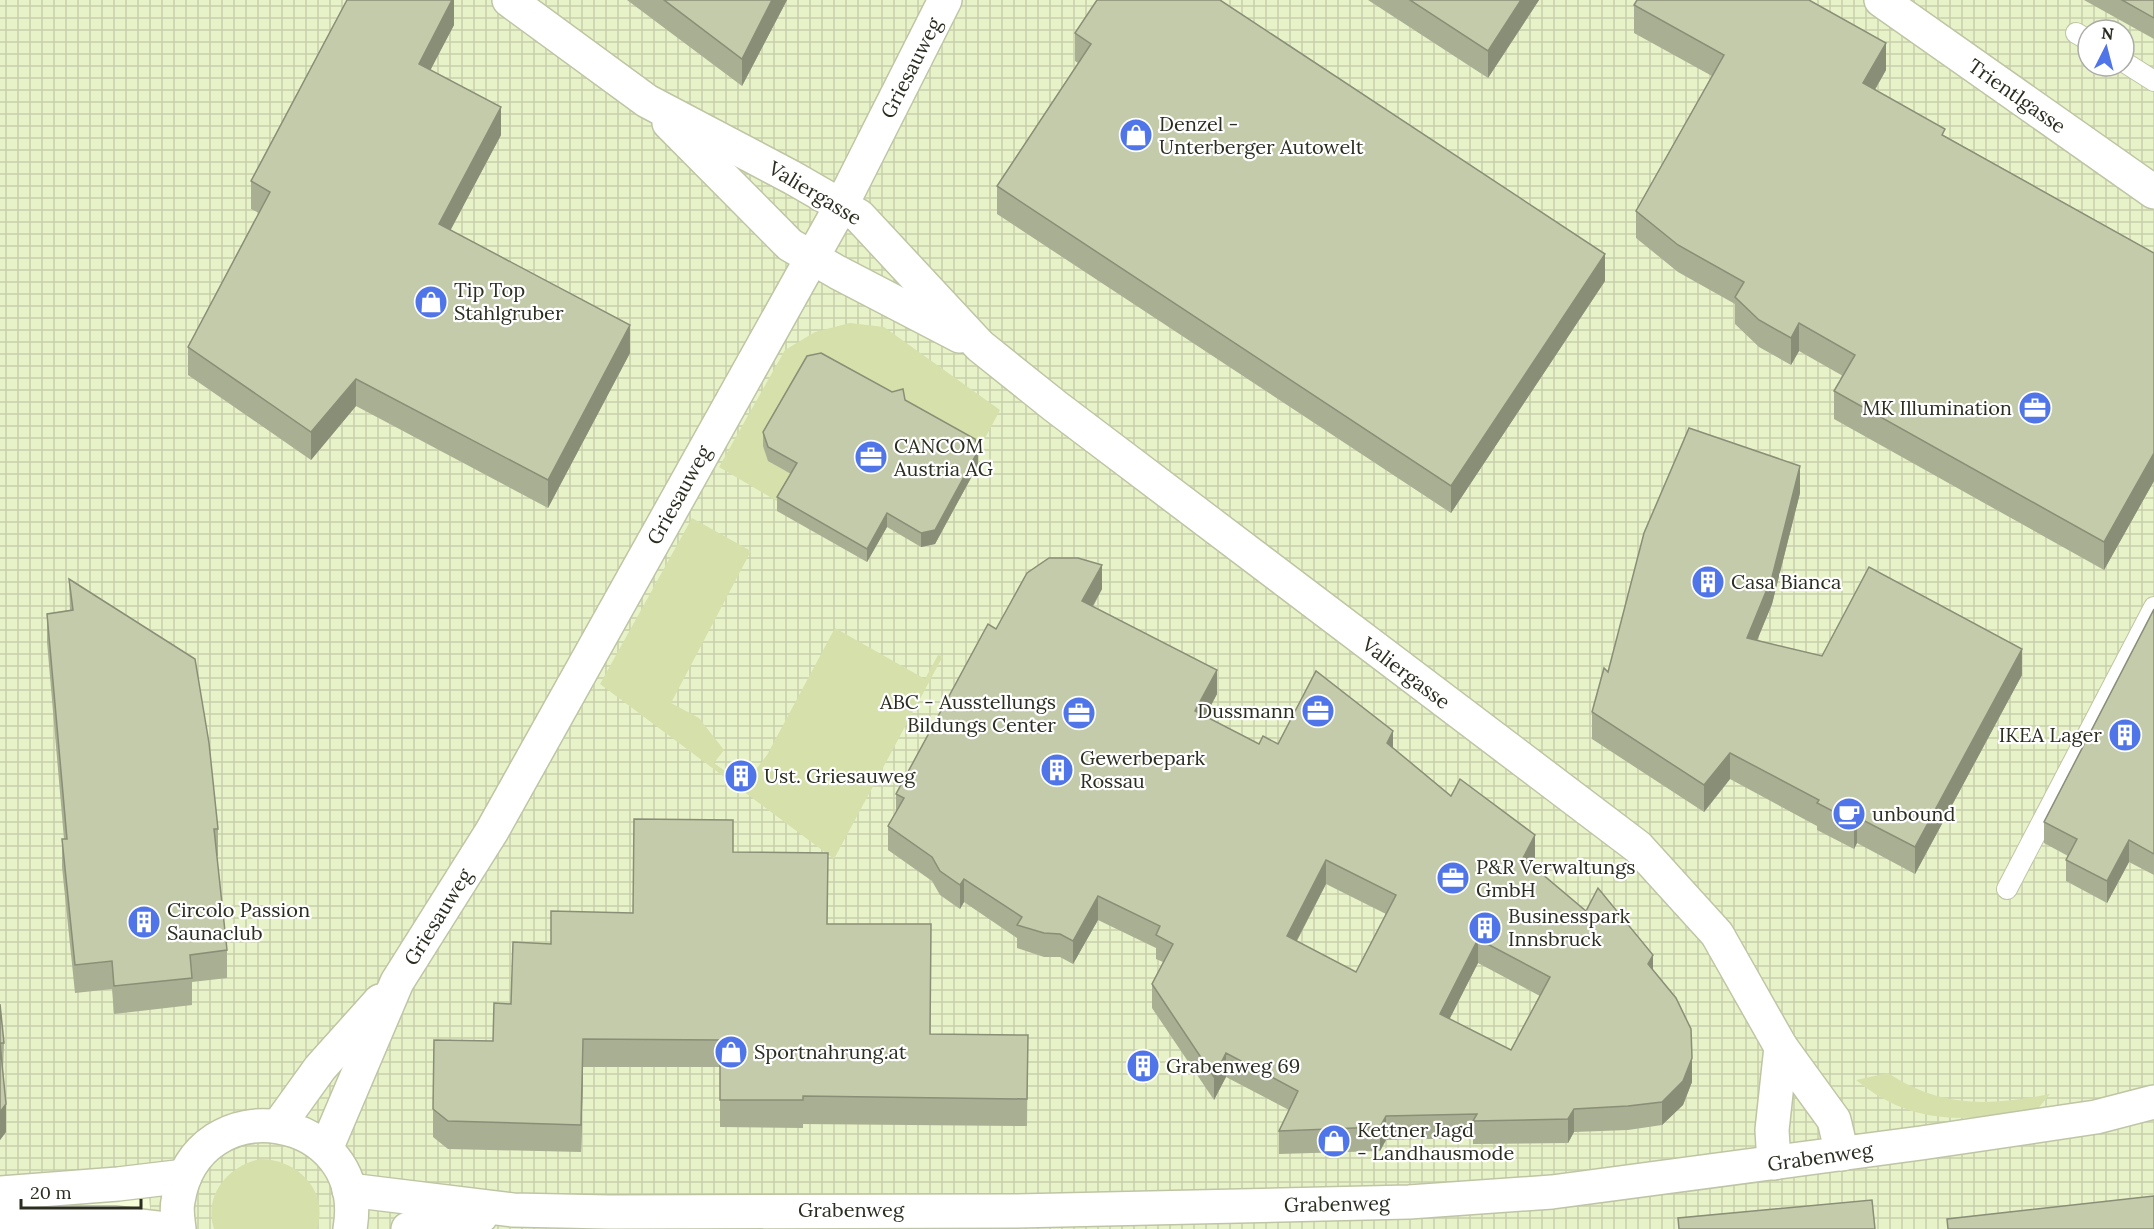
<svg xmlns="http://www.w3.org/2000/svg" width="2154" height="1229" font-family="Lora,serif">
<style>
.industrial{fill:url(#industrial-grid);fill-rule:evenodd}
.grass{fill:#d5e0ab}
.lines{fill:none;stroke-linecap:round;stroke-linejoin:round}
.service-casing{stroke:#bec5a4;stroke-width:22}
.minor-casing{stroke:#bec5a4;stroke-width:36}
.service{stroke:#fff;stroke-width:20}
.minor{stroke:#fff;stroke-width:33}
.wall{fill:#a9af92;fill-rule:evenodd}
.shaded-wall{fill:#898e77}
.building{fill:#c4cbaa;stroke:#898e77;stroke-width:1.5;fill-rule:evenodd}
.labels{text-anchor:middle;stroke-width:4.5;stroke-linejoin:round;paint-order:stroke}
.street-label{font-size:20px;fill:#2b2d20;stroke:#fff}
.poi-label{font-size:20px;fill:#2b2d20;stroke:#fff;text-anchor:start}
</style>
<defs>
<pattern id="industrial-grid" width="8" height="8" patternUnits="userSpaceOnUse" patternTransform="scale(1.5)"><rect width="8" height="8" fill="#e8f2c8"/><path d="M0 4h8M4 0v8" fill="none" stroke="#c7d0ac"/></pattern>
</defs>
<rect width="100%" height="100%" fill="#f4fcd9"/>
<path class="industrial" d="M0,0h2154v1229h-2002l-5,-53 -147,-1zM2088,30h36v36h-36z"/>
<g class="grass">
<polygon points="850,323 884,327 1000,410 982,444 918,408 768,461 797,477 782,504 719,467 785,350 815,332"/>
<polygon points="692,518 751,551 671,703 699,718 724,750 714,763 744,785 767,755 835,628 925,679 938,655 943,656 834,859 600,684"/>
<path d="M1888,1073c52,35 103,33 162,21l-14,17c-70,9 -121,17 -180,-31z"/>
<path d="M260,1159c37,0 69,31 57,70h-103c-11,-34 14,-63 46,-70z"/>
</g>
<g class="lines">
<g class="service-casing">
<g id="service">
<polyline points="2076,33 2088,40"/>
<polyline points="2124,62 2154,81"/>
<polyline points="2007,889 2154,607"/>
</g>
</g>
<g class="minor-casing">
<g id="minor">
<polyline points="509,0 647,101 793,178 859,216 980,346 1055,406 1638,847 1717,934 1781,1047 1834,1120 1842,1154"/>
<polyline points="1881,0 2154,192"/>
<polyline points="669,123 790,245 837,272 960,336"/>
<polyline points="279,1125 320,1068 380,1001"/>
<polyline points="326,1149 397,982 492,831 841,206 945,0"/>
<polyline points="1774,1163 1772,1130 1781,1047"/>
<polyline points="349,1190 513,1210 609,1212 1017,1211 1409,1202 1552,1192 1921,1143 2096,1117 2154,1102"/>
<polyline points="0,1193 118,1184 185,1176"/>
<polyline points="0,1223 114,1223 166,1229"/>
<path d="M179,1229c-1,-9 -3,-19 -1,-28 19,-117 192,-90 172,28"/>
<polyline points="408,1229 481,1216"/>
</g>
</g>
<use href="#service" class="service"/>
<use href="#minor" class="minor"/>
</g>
<g class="wall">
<polygon points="454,0 454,25 430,70 501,135 450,230 630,353 548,508 356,406 311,460 188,375 188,347 259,213 251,209 251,181"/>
<polygon points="627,0 787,0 742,86"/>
<polygon points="1368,0 1539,0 1488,78"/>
<polygon points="2084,0 2154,0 2154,39"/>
<polygon points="1634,5 1886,70 1875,90 1945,136 2154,253 2154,481 2104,570 1834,419 1834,391 1843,376 1799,351 1791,365 1759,347 1735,324 1735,304 1678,272 1636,238 1636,211 1712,76 1634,33"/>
<polygon points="1075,33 1605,281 1451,513 997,214 997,186 1078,63 1075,61"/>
<polygon points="905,400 978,465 935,544 921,547 887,527 867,562 777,511 777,497 791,474 768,461 763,446 763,432"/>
<polygon points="1800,493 1772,604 1757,640 1822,656 2022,675 1915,874 1857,843 1854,849 1817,830 1817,826 1730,779 1704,812 1592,739 1592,712 1608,672"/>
<polygon points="69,579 218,829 218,856 217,856 227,950 227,978 192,982 192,1005 114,1014 112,989 75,993 62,867 62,839 64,839 47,642 47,614 70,610"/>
<path d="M1102,589l-9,18 124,87 -12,23 54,27h19l115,5 58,47 84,63 -3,6 121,105 39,112 -9,23 -21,20 -34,5 -54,2 -6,11 -95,1v-6l-87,2 -6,11 -101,3v-23l10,-21 -63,-33 -12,23 -62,-92v-24l11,-22 -7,-3v-11l-58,-28 -25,44 -13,-7h-16l-27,-9v-10l-53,-36 -4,7 -20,-14 -8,-14 -44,-31v-24l8,-14v-18l100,-165zM1326,884l60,30 -30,58 -59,-31zM1478,963l62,33 -29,54 -62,-31z"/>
<polygon points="2154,609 2154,875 2129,862 2107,903 2066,881 2066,860 2068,856 2044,843 2044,822"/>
<polygon points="733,852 827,924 931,1034 1028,1035 1027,1126 803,1124 803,1128 720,1127 720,1067 583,1067 581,1152 448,1149 433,1137 433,1109 493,1041 511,1004 551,944 633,913"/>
<polygon points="0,1004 4,1043 3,1071 6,1132 0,1140"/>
</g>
<g class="shaded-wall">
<polygon points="452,0 454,0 454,25 419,92 419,64"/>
<polygon points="772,0 787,0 742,86 742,59"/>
<polygon points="1521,0 1539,0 1488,78 1488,51"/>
<polygon points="1886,43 1886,70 1863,110 1863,83"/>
<polygon points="501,107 501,135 439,252 439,224"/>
<polygon points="1605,254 1605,281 1451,513 1451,486"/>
<polygon points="1799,323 1799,351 1791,365 1791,338"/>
<polygon points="630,325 630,353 548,508 548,480"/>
<polygon points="356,379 356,406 311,460 311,432"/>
<polygon points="978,451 978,465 935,544 921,547 921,533"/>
<polygon points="2154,453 2154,481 2104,570 2104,542"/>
<polygon points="1800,466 1800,493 1772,604 1747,665 1747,638"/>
<polygon points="887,513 887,527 867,562 867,549"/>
<polygon points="1102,565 1102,589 1082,625 1082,601"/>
<polygon points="2022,649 2022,675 1915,874 1915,847"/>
<polygon points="1217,670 1217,694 1195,735 1195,711"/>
<polygon points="1393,731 1393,754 1387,743"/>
<polygon points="1730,753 1730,779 1704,812 1704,785"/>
<polygon points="1857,817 1857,843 1854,849 1854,822"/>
<polygon points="1535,835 1535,859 1523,881 1523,858"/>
<polygon points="2129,840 2129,862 2107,903 2107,881"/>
<polygon points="1326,860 1326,884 1287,959 1287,936"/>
<polygon points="964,879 964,902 960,909 960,885"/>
<polygon points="1098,896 1098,920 1073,964 1073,941"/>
<polygon points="1478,939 1478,963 1440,1038 1440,1014"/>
<polygon points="1653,955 1653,978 1648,964"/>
<polygon points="583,1039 583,1067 581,1152 581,1125"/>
<polygon points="1226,1053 1226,1077 1214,1100 1214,1077"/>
<polygon points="1692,1058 1692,1082 1683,1105 1662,1125 1662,1102"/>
<polygon points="6,1104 6,1132 0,1140 0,1112"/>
<polygon points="1574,1109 1574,1132 1568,1143 1568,1119"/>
<polygon points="1386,1116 1386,1140 1380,1151 1380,1127"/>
</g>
<g class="building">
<polygon points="347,0 452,0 419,64 501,107 439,224 630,325 548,480 356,379 311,432 188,347 270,192 251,181"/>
<polygon points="664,0 772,0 742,59"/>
<polygon points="1097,0 1220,0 1605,254 1451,486 997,186 1091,44 1075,33"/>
<polygon points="1410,0 1521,0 1488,51"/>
<polygon points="1637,0 1809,0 1886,43 1863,83 1945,129 1942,135 2154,253 2154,453 2104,542 1834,391 1855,355 1799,323 1791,338 1759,320 1735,297 1744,282 1678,245 1636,211 1724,55 1634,5"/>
<polygon points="2122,0 2154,0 2154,18"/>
<polygon points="821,353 892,392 903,389 905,400 975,439 978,451 935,530 921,533 887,513 867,549 777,497 797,463 768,447 763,432 807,356"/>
<polygon points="1689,428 1800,466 1772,577 1747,638 1822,656 1869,567 2022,649 1915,847 1857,817 1854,822 1817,803 1819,800 1730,753 1704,785 1592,712 1604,668 1608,672 1644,533"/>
<path d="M1049,558h29l24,7 -20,36 135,69 -22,41 64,33 4,-8 15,8 38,-73 77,60 -6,12 64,53 9,-17 75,56 -12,23 63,53 12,-23 55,67 -5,9 28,34 15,31 1,29 -9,23 -21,21 -34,4 -54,3 -6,10 -95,2 4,-7 -91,2 -6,11 -101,4 19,-40 -72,-38 -12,24 -62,-93 21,-40 -17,-9 4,-9 -62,-30 -25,45 -13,-7 -16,-1 -27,-8 5,-8 -58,-38 -4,6 -20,-14 -8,-14 -44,-31 16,-28 -8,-4 92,-170 8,5 31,-56zM1326,860l70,35 -40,77 -69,-36zM1478,939l72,38 -39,73 -71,-36z"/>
<polygon points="69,579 195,659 209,743 218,829 214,829 227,950 190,955 192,978 114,986 112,961 75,965 62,839 67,839 47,614 73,610"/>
<polygon points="2154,609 2154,854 2129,840 2107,881 2066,860 2077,839 2044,822"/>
<polygon points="634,819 733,820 733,852 828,853 827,924 931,924 930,1034 1028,1035 1027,1099 803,1096 803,1100 720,1100 720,1040 583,1039 581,1125 448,1121 433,1109 434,1040 493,1041 494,1003 511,1004 513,942 551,944 551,911 633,913"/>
<polygon points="0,1004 4,1043 0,1043 6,1104 0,1112"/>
<polygon points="2154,1196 2154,1229 1948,1229 1947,1219"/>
<polygon points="1872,1200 1875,1229 1679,1229 1678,1218"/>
</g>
<defs>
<g id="shop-disc" transform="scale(1.725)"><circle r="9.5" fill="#5075e9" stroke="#fff"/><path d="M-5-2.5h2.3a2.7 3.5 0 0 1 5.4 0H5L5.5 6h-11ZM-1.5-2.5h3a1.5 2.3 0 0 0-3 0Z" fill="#fff"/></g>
<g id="office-disc" transform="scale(1.725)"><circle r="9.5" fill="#5075e9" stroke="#fff"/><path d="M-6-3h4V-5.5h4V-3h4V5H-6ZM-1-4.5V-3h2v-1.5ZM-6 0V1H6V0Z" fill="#fff"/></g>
<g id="building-disc" transform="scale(1.725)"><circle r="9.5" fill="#5075e9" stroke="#fff"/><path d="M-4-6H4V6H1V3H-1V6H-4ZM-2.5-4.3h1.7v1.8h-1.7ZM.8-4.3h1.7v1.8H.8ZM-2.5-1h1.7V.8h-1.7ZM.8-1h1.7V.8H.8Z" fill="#fff"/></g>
<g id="cafe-disc" transform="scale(1.725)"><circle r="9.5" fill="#5075e9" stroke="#fff"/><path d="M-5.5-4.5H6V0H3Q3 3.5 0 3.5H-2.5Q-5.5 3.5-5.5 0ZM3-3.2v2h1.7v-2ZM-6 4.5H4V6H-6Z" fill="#fff"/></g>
</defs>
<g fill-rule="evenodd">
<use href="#shop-disc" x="1136" y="135"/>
<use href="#shop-disc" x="431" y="302"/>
<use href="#office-disc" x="2035" y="408"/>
<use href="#office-disc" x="871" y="457"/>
<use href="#building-disc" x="1708" y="582"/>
<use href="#office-disc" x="1318" y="711"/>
<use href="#office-disc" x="1079" y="713"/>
<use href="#building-disc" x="2125" y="735"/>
<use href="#building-disc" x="1057" y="770"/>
<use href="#building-disc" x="741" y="776"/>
<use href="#cafe-disc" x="1849" y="814"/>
<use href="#office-disc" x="1453" y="878"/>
<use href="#building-disc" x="144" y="922"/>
<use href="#building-disc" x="1485" y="928"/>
<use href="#shop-disc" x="731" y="1052"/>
<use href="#building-disc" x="1143" y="1066"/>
<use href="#shop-disc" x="1334" y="1141"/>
</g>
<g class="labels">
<g class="street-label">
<text transform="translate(911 68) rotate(-63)" y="7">Griesauweg</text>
<text transform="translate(2017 96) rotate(35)" y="7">Trientlgasse</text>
<text transform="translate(815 193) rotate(31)" y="7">Valiergasse</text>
<text transform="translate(679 495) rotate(-61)" y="7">Griesauweg</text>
<text transform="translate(1406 673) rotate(37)" y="7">Valiergasse</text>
<text transform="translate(438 917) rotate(-58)" y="7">Griesauweg</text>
<text transform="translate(1820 1157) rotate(-8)" y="7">Grabenweg</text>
<text transform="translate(1337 1204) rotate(-1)" y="7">Grabenweg</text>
<text x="851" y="1217">Grabenweg</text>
</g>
<g class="poi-label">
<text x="1159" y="131">Denzel -<tspan x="1159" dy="23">Unterberger Autowelt</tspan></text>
<text x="454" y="297">Tip Top<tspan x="454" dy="23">Stahlgruber</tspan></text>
<text x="2012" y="415" text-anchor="end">MK Illumination</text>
<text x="894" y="453">CANCOM<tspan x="894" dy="23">Austria AG</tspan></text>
<text x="1731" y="589">Casa Bianca</text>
<text x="1056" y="709" text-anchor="end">ABC - Ausstellungs<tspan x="1056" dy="23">Bildungs Center</tspan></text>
<text x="1295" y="718" text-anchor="end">Dussmann</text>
<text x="2102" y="742" text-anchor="end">IKEA Lager</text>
<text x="1080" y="765">Gewerbepark<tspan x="1080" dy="23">Rossau</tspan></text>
<text x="764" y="783">Ust. Griesauweg</text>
<text x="1872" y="821">unbound</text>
<text x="1476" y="874">P&amp;R Verwaltungs<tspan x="1476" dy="23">GmbH</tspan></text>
<text x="167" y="917">Circolo Passion<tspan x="167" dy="23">Saunaclub</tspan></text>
<text x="1508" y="923">Businesspark<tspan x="1508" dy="23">Innsbruck</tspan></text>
<text x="754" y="1059">Sportnahrung.at</text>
<text x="1166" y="1073">Grabenweg 69</text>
<text x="1357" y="1137">Kettner Jagd<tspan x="1357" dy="23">- Landhausmode</tspan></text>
</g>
</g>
<g transform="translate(2106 48) rotate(6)"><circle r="28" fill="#ffffff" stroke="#aaaba6" stroke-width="1.5"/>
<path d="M0-4.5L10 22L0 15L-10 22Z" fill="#5075e9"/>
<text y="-9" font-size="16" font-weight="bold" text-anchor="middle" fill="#2b2d20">N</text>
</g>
<path d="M21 1199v9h120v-9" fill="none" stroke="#2b2d20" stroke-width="3"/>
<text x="30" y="1199" font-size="18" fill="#2b2d20" stroke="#ffffff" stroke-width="4.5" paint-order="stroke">20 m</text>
</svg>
